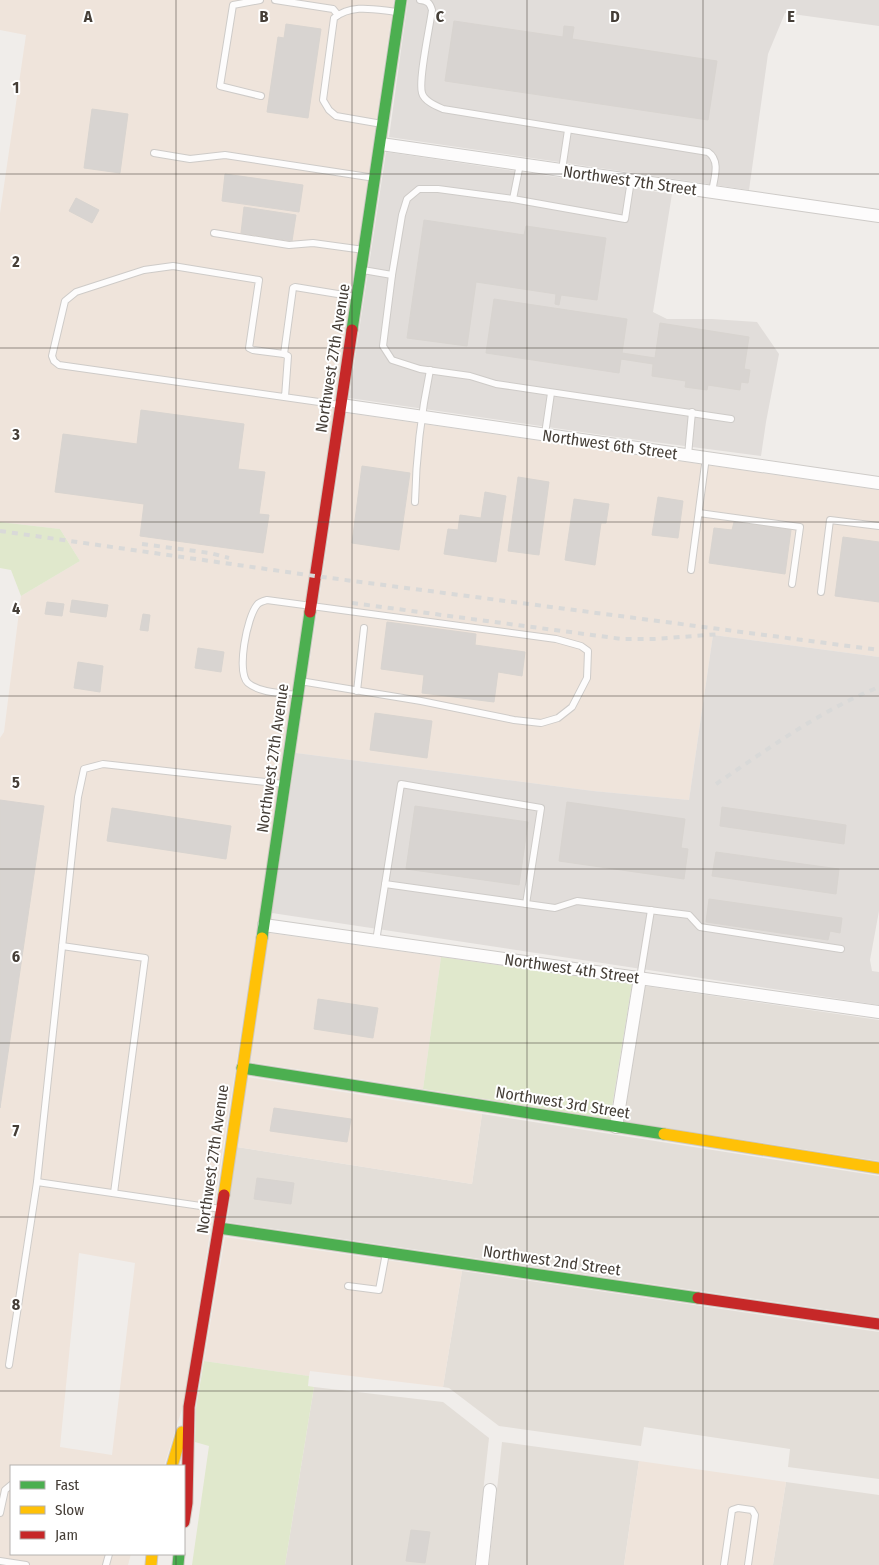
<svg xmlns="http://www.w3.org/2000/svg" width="879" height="1565" font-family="'Fira Sans Condensed',sans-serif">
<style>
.residential{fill:#e3ded8}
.commercial{fill:#efe4db;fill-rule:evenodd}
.industrial{fill:#e1ddda}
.green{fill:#e0e8cc}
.building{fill:#d8d4d1;stroke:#d8d4d0}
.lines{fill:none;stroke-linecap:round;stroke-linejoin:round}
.lane-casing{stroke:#cecbc8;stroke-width:8}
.street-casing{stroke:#cecbc8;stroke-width:14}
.fast-casing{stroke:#cec9c1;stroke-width:13}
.slow-casing{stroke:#cec9c1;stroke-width:13}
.jam-casing{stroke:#cec9c1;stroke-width:13}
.lane{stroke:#fdfcfc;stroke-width:6}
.street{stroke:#fdfcfc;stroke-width:12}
.fast{stroke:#4caf50;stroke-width:11}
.slow{stroke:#ffc107;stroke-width:11}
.jam{stroke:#c62828;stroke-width:11}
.rail{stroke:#d9d9d8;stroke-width:4;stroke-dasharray:6 6;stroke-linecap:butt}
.grid{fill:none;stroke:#453e37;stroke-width:1;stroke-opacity:0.55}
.labels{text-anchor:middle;stroke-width:4;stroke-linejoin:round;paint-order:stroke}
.street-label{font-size:16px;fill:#453e37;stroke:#fff}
.grid-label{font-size:16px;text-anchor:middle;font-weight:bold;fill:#453e37;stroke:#fff;stroke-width:4;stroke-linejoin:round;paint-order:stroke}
</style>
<rect width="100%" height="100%" fill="#f0edea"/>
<g class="residential">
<polygon points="645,986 879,1020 879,1161 623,1121"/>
<polygon points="482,1114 879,1176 879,1317 227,1222 237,1147 472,1184"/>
<polygon points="462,1271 879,1332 879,1479 788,1467 790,1449 644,1427 641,1446 499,1426 449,1388 443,1387"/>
<polygon points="314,1387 443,1402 489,1438 475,1565 285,1565"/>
<polygon points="502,1442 639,1461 624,1565 489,1565"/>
<polygon points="786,1482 879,1495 879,1565 773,1565"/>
</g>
<g class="commercial">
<path d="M0,0h394l-136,924 -75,482 -19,60h-153v88h120l-3,11h-128v-827l4,-6 17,-136 59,-35 -20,-32 -60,-7v-309l26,-178 -26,-5zM79,1253l56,10 -23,192 -52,-8z"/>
<polygon points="347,413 879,490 879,657 713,635 689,800 593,791 296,753"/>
<polygon points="269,933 441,957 423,1089 250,1062"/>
<polygon points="247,1077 482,1114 472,1184 237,1147"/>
<polygon points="225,1237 462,1271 443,1387 310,1371 309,1376 204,1361"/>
<polygon points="639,1461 786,1482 773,1565 624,1565"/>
</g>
<g class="industrial">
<polygon points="408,0 879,0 879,26 785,13 768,54 749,190 389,137"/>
<polygon points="386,152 672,194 653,312 667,319 712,319 757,322 779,354 766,422 761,456 616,437 349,398"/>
<polygon points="713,635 879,657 879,911 870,960 872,971 879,972 879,1005 272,913 296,753 593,791 689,800"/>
</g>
<g class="green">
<polygon points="0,522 60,529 80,561 21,596 11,570 0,568"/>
<polygon points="441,957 632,984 610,1119 423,1089"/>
<polygon points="204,1361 309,1376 308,1386 314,1387 285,1565 192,1565 209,1446 195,1442 196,1408"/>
</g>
<g class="building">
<polygon points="454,21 563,37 564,26 574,27 572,39 717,61 708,120 445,81"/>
<polygon points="286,24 321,29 308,118 267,112 278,37 284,38"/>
<polygon points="92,109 128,114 120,173 84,168"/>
<polygon points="225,174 303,185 299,212 222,201"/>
<polygon points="76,198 99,210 92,223 69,211"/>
<polygon points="244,207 296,215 292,241 241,233"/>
<polygon points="424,220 524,235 526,226 606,238 597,300 561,295 559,305 555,304 556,294 476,282 467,346 407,338"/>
<polygon points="494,299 627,319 622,353 655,358 660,323 749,337 744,369 750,370 748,383 741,382 740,390 708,385 707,390 685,387 686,381 652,376 653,364 621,359 619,373 486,353"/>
<polygon points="141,410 244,424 238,469 265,472 259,514 269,515 263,553 140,536 144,504 55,492 63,434 137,444"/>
<polygon points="362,466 410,473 399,550 352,543"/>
<polygon points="518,477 549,482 539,555 508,551"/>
<polygon points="485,492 506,496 496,562 444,554 448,529 458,530 460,515 481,518"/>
<polygon points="658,497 683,501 678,538 652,535"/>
<polygon points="574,499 609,504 606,523 601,523 595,565 565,560"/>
<polygon points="734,522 791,530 785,574 709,563 714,528 732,530"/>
<polygon points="843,537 879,542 879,602 835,596"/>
<polygon points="72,600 108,605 106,617 70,612"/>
<polygon points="47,602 64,604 62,616 45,614"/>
<polygon points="143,614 150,615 148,631 140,630"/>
<polygon points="387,622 476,634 475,645 525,652 522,676 498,672 494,702 422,693 424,675 381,669"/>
<polygon points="198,648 224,652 221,672 195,668"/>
<polygon points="78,662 103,666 100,692 74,688"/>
<polygon points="375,713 432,721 427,758 370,750"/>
<polygon points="0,800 44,806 0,1108"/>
<polygon points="567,802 685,819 681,848 688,849 684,879 559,861"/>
<polygon points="415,806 528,822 519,885 406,869"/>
<polygon points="722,807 846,825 844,844 720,826"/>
<polygon points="112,808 231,826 226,859 107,841"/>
<polygon points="716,852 839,869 836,894 712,876"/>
<polygon points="709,899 842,918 840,933 830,931 828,940 706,922"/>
<polygon points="318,999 378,1008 373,1038 314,1029"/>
<polygon points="274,1108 351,1119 347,1142 270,1131"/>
<polygon points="257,1178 294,1183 291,1204 254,1199"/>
<polygon points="411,1530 430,1532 425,1563 406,1561"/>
</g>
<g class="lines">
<g class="lane-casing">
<g id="lane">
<polyline points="260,0 233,5 220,86 261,96"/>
<polyline points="275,0 333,9 338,15"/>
<path d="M420,0c8,1 10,3 12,10 -2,16 -14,70 -10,83 2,8 14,13 21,16l265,43c13,9 6,26 4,40"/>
<path d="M382,124l-46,-8 -7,-6 -6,-10 11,-82c19,-15 42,-8 64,-6"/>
<polyline points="154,153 190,159 225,155 375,178"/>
<polyline points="562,170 568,130"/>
<polyline points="513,199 625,219 631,180"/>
<polyline points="214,233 289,245 313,243 364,250"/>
<polyline points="363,270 392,275 402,215 407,199 419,189 438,189 513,199 520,164"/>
<polyline points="392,275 383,346 392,360 420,369 470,376 496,384 731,419"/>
<polyline points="284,354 293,288 295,287 356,297"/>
<polyline points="285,397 288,356 284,354 253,350 249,348 259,280 173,266 144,270 76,292 65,301 52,356 54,361 59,365 340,405"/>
<polyline points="545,434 551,393"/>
<polyline points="688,455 692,412"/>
<path d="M415,502c1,-45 6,-88 15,-132"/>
<polyline points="699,513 800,527 792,584"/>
<polyline points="691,570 706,457"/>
<polyline points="821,592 830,520 879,526"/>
<polyline points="357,691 364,628"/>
<path d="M297,695c-15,-2 -37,-2 -49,-12 -12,-11 -1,-66 9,-78 2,-3 6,-4 10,-5l289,39 25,7 7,5 -1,27 -15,29 -14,11 -17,5 -27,-3 -93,-19 -121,-20"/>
<polyline points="385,884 555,908 577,901 689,915 700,927 841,949"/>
<polyline points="376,941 401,784 541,808 526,904"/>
<polyline points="62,946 145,958 114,1193"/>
<polyline points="640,978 651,910"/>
<polyline points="37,1182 78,797 84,769 103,764 284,784"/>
<polyline points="348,1286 379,1290 386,1253"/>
<polyline points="9,1365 37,1182 221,1209"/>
<polyline points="0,1513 5,1490 11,1485"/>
<polyline points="0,1561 26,1565"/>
<polyline points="106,1565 109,1554"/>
<polyline points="724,1565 732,1510 738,1508 752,1510 755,1515 748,1565"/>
</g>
</g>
<g class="street-casing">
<g id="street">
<polyline points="381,144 879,216"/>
<polyline points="341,405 879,483"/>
<polyline points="264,925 879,1012"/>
<polyline points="616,1127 640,978"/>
<polyline points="482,1565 490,1490"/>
</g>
</g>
<g class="fast-casing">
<g id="fast">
<polyline points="352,330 401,0"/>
<polyline points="262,938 310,612"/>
<polyline points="242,1068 664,1134"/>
<polyline points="219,1228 698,1298"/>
<polyline points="178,1565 179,1554"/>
</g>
</g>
<g class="slow-casing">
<g id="slow">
<polyline points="664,1134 879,1168"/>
<polyline points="224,1195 262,938"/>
<polyline points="172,1466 182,1432"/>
<polyline points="151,1565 152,1554"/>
</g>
</g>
<g class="jam-casing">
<g id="jam">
<polyline points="310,612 352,330"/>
<polyline points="698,1298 879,1324"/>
<polyline points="184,1522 187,1503 189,1407 224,1195"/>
</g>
</g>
<use href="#lane" class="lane"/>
<use href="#street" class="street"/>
<use href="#fast" class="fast"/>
<use href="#slow" class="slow"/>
<use href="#jam" class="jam"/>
<g class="rail">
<polyline points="0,531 315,576 879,650"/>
<polyline points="142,544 210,553 229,558"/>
<polyline points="352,603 622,639 654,639 721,634"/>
<path d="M716,784c52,-35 105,-74 163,-97"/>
</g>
</g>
<path class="grid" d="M176,0v1466M352,0v1565M527,0v1565M703,0v1565M0,174h879M0,348h879M0,522h879M0,696h879M0,869h879M0,1043h879M0,1217h879M0,1391h879M176,1554v11"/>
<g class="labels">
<g class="street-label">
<text transform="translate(630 180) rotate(8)" y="6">Northwest 7th Street</text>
<text transform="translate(332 358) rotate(-81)" y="6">Northwest 27th Avenue</text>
<text transform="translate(610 444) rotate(8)" y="6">Northwest 6th Street</text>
<text transform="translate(272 758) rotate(-82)" y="6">Northwest 27th Avenue</text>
<text transform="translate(572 968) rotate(8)" y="6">Northwest 4th Street</text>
<text transform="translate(563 1102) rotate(9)" y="6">Northwest 3rd Street</text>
<text transform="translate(212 1159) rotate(-82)" y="6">Northwest 27th Avenue</text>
<text transform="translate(552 1260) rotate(8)" y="6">Northwest 2nd Street</text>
</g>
</g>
<g class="grid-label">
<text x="88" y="22">A</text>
<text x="264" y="22">B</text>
<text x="440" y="22">C</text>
<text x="615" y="22">D</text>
<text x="791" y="22">E</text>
<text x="16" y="93">1</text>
<text x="16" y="267">2</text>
<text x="16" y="440">3</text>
<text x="16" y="614">4</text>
<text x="16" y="788">5</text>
<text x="16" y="962">6</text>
<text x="16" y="1136">7</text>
<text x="16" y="1310">8</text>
</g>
<rect x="10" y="1465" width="175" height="90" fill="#ffffff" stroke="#b5b2af"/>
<rect x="20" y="1481" width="25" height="8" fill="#4caf50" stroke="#b5b2af"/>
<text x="55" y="1490" font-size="15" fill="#453e37">Fast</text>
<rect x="20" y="1506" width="25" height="8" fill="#ffc107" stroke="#b5b2af"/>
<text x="55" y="1515" font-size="15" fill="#453e37">Slow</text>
<rect x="20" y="1531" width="25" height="8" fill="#c62828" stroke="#b5b2af"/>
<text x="55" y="1540" font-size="15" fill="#453e37">Jam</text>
</svg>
